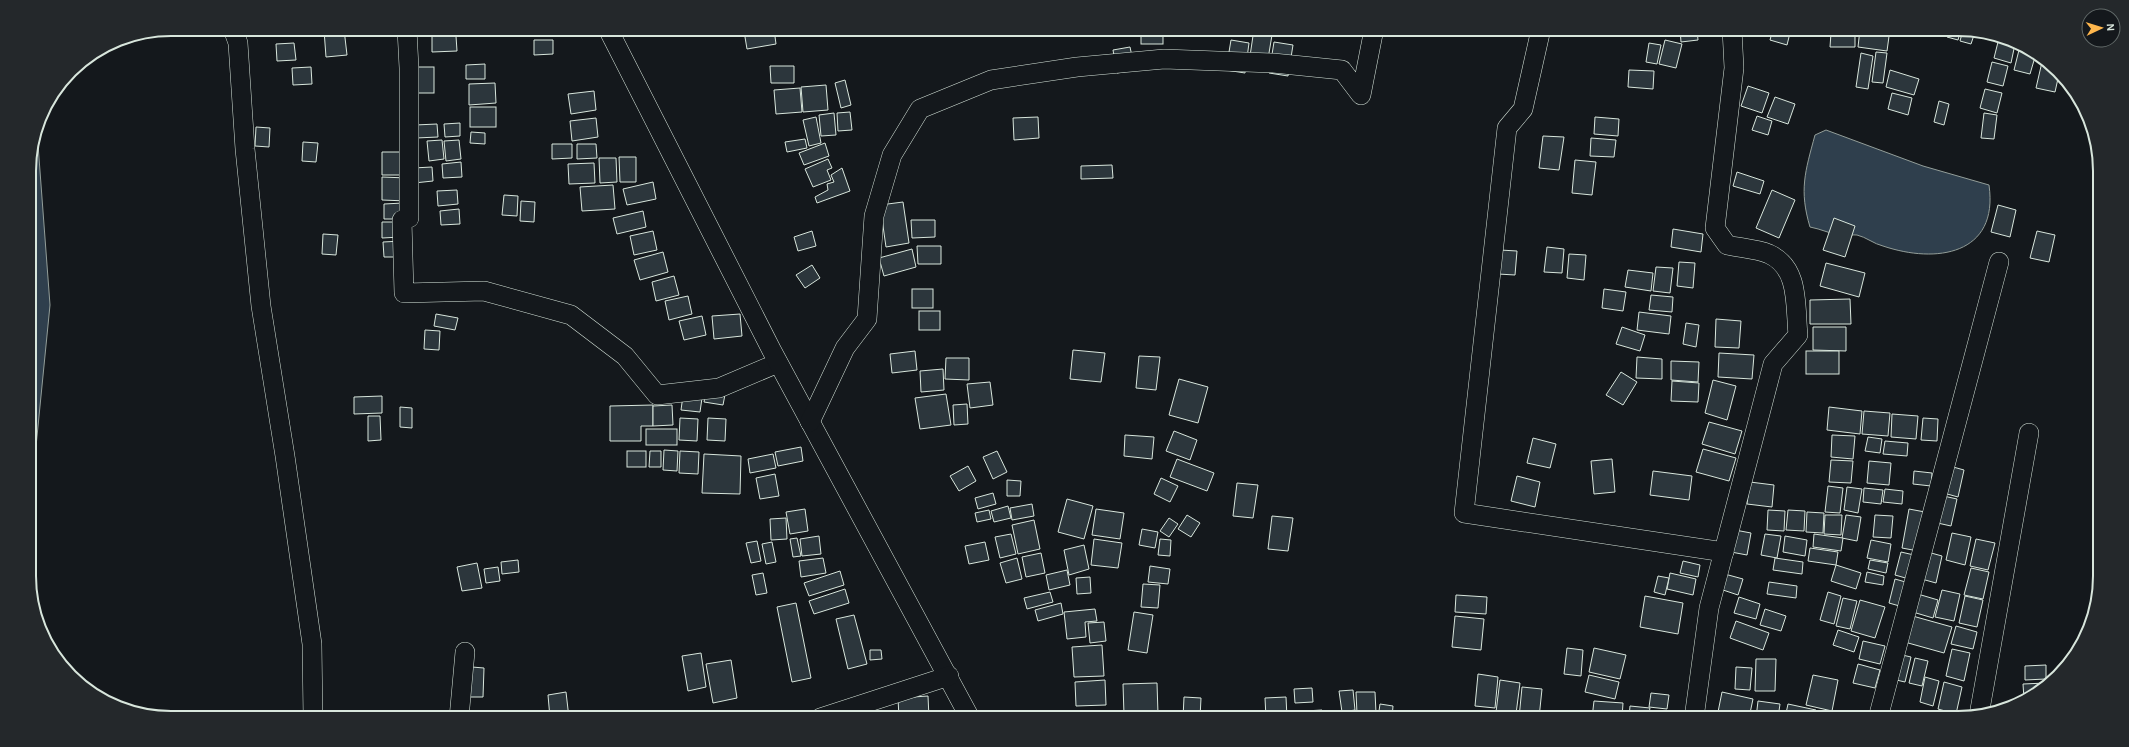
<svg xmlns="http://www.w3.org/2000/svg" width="2129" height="747" font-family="'Alegreya Sans',sans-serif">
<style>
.water{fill:#2f3f4d;stroke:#939e99}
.building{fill:#2c363c;stroke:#d8e6dc}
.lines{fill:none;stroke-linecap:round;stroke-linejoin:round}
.minor-casing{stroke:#d8e6dc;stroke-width:20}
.minor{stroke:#14181c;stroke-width:19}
.rim{fill:none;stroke:#d8e6dc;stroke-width:2}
</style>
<rect width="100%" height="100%" fill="#14181c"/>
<g class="water">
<path d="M1826,130l97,36 66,19c10,70 -53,79 -106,61 -9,-2 -17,-9 -26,-11 -4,-1 -10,2 -15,1 -11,-2 -21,-7 -32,-9 -11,-37 -5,-55 5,-92z"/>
<polygon points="37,131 50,305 31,497 29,161"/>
</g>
<g class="building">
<polygon points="344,29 347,55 326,57 324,30"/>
<rect x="434" y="29" width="19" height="5"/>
<polygon points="755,29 774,29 776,44 747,49 744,31"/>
<rect x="1141" y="29" width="22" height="15"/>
<polygon points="1254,29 1273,29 1268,59 1250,56"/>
<polygon points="1680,29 1697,29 1698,40 1681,42"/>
<polygon points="1773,29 1791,29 1787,45 1770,40"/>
<polygon points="1860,29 1890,29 1887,51 1858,47"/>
<polygon points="1949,29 1961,29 1958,40 1947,37"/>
<polygon points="1963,30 1975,32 1971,44 1960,41"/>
<polygon points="1831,33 1855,34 1855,47 1830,47"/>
<polygon points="432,36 456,36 457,51 432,52"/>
<polygon points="1999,38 2015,44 2011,63 1994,58"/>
<polygon points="534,40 553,40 553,54 534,55"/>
<polygon points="1231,40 1249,43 1245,73 1226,70"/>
<polygon points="1665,40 1682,44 1676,68 1659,64"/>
<polygon points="1274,42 1293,45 1288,76 1269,73"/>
<polygon points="294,43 296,60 277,61 276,44"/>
<polygon points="1649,43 1661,45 1657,64 1646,62"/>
<polygon points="1130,47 1135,70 1117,73 1113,50"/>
<polygon points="2019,50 2035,57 2030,74 2014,70"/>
<polygon points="1876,52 1887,53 1883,83 1872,82"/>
<polygon points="1861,53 1873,56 1868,89 1856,87"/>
<polygon points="1992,62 2008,66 2003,86 1987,82"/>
<polygon points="2042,62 2059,74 2055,92 2036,88"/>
<polygon points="485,64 485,79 466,79 466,65"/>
<polygon points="770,66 794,66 794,83 771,83"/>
<polygon points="311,67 312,84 293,85 292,68"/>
<rect x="417" y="67" width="17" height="26"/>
<polygon points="1629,70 1654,71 1653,89 1628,87"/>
<polygon points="1890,70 1919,79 1914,95 1886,87"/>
<polygon points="845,80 851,105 841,108 835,83"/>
<polygon points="495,83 496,103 469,105 469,84"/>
<polygon points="826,85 828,110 803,112 801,87"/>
<polygon points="1748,86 1769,93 1762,113 1741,106"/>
<polygon points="800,88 802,112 776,114 774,90"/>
<polygon points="1985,89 2002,93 1997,113 1980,108"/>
<polygon points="594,91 596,110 571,114 568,94"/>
<polygon points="1892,93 1912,98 1908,115 1888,109"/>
<polygon points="1775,97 1795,104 1788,124 1767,117"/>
<polygon points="1939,101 1949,104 1944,125 1934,122"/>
<rect x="470" y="107" width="26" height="20"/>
<polygon points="850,112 852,130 838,131 837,113"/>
<polygon points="834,113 836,135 821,136 819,115"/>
<polygon points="1984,113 1997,115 1994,139 1981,138"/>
<polygon points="1757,116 1772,121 1768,135 1752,130"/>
<polygon points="816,117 821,143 809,146 803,120"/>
<polygon points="1038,117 1039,138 1014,140 1013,118"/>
<polygon points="1595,117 1619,119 1618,136 1594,134"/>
<polygon points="596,118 598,137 572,141 570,121"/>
<polygon points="460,123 460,136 445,137 444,124"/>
<polygon points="437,124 438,137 416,138 415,125"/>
<polygon points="256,127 270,128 269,147 255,146"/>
<polygon points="471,132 485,133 485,144 470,143"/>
<polygon points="1543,136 1564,137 1559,170 1539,168"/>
<polygon points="1591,138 1616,140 1614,157 1590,156"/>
<polygon points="805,139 807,148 787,152 785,142"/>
<polygon points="442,140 444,159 429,161 427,141"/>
<polygon points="459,140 461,159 446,161 444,141"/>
<polygon points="303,142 318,143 316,162 302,161"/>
<polygon points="825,143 829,156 804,165 799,153"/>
<polygon points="552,144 572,144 572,158 552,159"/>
<polygon points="577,144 596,144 597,158 577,159"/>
<polygon points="382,152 408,152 407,175 382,175"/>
<polygon points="619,157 636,157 636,182 620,182"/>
<polygon points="599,158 616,158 617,182 600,183"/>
<polygon points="828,159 832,168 827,170 831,180 813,187 805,169"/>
<polygon points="1575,160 1596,162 1592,195 1572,193"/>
<polygon points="461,162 462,177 443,178 442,164"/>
<polygon points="594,163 595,183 569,184 568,164"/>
<polygon points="1112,165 1113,178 1081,179 1081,166"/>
<polygon points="432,167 433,181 414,183 413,168"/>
<polygon points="842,168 850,191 817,203 815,197 828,190 827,184 834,182 831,175"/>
<polygon points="1737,172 1764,181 1760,194 1733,186"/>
<polygon points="382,177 407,178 407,201 382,200"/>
<polygon points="653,182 656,199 627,205 623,189"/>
<polygon points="613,185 615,209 582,211 580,187"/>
<polygon points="457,190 458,204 438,206 437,191"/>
<polygon points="1772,190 1795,200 1779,238 1756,228"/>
<polygon points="504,195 518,196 517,216 502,215"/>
<polygon points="521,201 535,202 534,222 520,221"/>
<polygon points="903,202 909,243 886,247 880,205"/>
<polygon points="403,203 403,219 384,219 384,204"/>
<polygon points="1998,205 2016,210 2010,237 1991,232"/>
<polygon points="459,209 460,224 441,225 440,211"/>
<polygon points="643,211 646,227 617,234 613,218"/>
<polygon points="1834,218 1855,226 1845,257 1823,250"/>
<polygon points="911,220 935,220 935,237 912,238"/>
<polygon points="382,222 401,222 401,237 382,238"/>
<polygon points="1673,229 1703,234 1701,252 1671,247"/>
<polygon points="653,231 657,250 634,255 630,236"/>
<polygon points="812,231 816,246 798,251 794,237"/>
<polygon points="2037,231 2055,235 2049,262 2030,258"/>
<polygon points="323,234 338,235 336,255 322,254"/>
<polygon points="402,241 402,257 384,257 383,242"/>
<polygon points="917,246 941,246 941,264 918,264"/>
<polygon points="1547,247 1564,249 1562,273 1544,272"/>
<polygon points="912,249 916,267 884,276 879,258"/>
<polygon points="1500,250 1517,251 1515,275 1498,274"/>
<polygon points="663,252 668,272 640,280 634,260"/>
<polygon points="1569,254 1586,255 1584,280 1567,278"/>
<polygon points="1679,262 1695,263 1693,288 1677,286"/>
<polygon points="1826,263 1865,273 1859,297 1820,286"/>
<polygon points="812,265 820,278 805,288 796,275"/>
<polygon points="1656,267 1673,268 1670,293 1653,291"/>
<polygon points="1628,270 1653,273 1651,291 1625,287"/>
<polygon points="674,276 679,295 656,301 652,282"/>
<rect x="912" y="289" width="21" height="19"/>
<polygon points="1604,289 1626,292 1623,311 1602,308"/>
<polygon points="1651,295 1673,297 1672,312 1649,310"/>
<polygon points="688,296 692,314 669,320 665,301"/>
<polygon points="1850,299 1851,324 1810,324 1810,300"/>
<rect x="919" y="311" width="21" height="19"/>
<polygon points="1639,312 1671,316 1669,334 1637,330"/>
<polygon points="436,314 458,318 455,330 434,326"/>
<polygon points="740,314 742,336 714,339 712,316"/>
<polygon points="702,316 706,335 684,340 679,321"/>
<polygon points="1716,319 1741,321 1739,348 1715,347"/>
<polygon points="1686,323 1699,325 1696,347 1683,344"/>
<polygon points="1622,327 1645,335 1640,351 1616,344"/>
<polygon points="1813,327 1846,327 1846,351 1813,350"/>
<polygon points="425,330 440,331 439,350 424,349"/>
<polygon points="1073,350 1105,353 1101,382 1070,379"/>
<polygon points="915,351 917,370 892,373 890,354"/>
<rect x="1806" y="351" width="33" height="23"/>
<polygon points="1719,353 1754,355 1752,379 1718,377"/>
<polygon points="1139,356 1160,357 1156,390 1136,388"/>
<polygon points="1637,357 1662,359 1662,379 1636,378"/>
<polygon points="946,358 969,358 969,380 945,379"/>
<polygon points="1671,361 1699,362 1698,382 1671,380"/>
<polygon points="943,369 944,390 921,392 920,371"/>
<polygon points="1621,372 1637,382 1623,405 1606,395"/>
<polygon points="1179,379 1208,387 1198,423 1169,415"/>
<polygon points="708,380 727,384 723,405 704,402"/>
<polygon points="1713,380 1736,386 1727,420 1705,413"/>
<polygon points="1672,381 1699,383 1698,402 1671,401"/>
<polygon points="990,382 993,405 970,408 967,384"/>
<polygon points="684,388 703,391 700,412 681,410"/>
<polygon points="946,394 951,425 920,429 915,398"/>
<polygon points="382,396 382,413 354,414 354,397"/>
<polygon points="967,404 968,424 954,425 953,405"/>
<polygon points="653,405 653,426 641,426 641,441 610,441 610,406"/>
<polygon points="672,405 673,425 653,426 653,406"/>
<polygon points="400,407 412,408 412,428 400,427"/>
<polygon points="1829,407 1862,411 1860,434 1827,430"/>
<polygon points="1864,411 1890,413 1888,436 1862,434"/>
<polygon points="1892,414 1918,416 1916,439 1891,437"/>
<polygon points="368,416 380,416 381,440 368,441"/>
<polygon points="680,418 698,419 697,441 679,440"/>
<polygon points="708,418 726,419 725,441 707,440"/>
<polygon points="1923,418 1938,419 1937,441 1921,440"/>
<polygon points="1709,422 1742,431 1735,454 1702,444"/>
<rect x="646" y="429" width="31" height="16"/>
<polygon points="1174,431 1197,440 1190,460 1166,451"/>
<polygon points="1125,435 1154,437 1152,459 1124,456"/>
<polygon points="1832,435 1855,436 1853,459 1831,457"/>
<polygon points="1868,437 1882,439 1880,453 1865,451"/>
<polygon points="1533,438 1556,444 1550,468 1527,463"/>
<polygon points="1885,441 1908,443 1907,456 1883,454"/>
<polygon points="801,447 803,461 778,466 775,452"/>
<polygon points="1703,449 1736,458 1729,481 1696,472"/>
<polygon points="664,450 678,451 677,471 663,470"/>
<rect x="627" y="451" width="19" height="16"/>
<polygon points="650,451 661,451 661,467 649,467"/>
<polygon points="680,451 699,452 698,474 679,473"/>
<polygon points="997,451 1007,472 993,479 983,457"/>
<polygon points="704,454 741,456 740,494 702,493"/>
<polygon points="773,454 776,468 750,473 748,459"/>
<polygon points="1177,459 1214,473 1207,491 1170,477"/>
<polygon points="1612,459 1615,492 1594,494 1591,461"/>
<polygon points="1831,460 1853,461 1851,483 1829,482"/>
<polygon points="1869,461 1891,463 1889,485 1867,483"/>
<polygon points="1946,465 1964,470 1958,497 1940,492"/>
<polygon points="968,466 976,481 959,491 950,476"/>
<polygon points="1653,471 1692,476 1689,500 1650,495"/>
<polygon points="1914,471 1932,473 1931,486 1913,484"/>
<polygon points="775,474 779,496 760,499 756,478"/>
<polygon points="1517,476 1540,482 1535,507 1511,501"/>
<polygon points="1161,478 1178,486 1170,502 1154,494"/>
<polygon points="1007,480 1021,481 1020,496 1007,496"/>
<polygon points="1750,482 1774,485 1772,507 1747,504"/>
<polygon points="1237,483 1258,485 1253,518 1233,516"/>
<polygon points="1828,486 1843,488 1840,513 1825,512"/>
<polygon points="1847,487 1862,489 1858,513 1844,510"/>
<polygon points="1864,488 1883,490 1881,504 1863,502"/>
<polygon points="1885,489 1903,491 1902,504 1883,502"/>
<polygon points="993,493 996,504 978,509 975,498"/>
<polygon points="1939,495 1957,499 1951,526 1933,522"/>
<polygon points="1067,499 1093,506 1084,539 1058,532"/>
<polygon points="1032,504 1034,516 1012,520 1010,508"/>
<polygon points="1008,506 1011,518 994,522 991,511"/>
<polygon points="805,509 808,531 790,534 786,512"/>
<polygon points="1096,509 1124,513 1120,539 1092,535"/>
<polygon points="1909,509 1925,512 1918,551 1902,548"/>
<polygon points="989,510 991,519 977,522 975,513"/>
<polygon points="1768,510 1785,511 1784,531 1767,530"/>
<polygon points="1788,510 1805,511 1804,531 1786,530"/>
<polygon points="1807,512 1824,513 1823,533 1806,532"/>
<polygon points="1187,515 1200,523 1191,537 1178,529"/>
<polygon points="1825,515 1842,515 1841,535 1824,534"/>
<polygon points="1846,515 1861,517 1857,541 1842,538"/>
<polygon points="1875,515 1893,516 1891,538 1873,537"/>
<polygon points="1272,516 1293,518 1288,551 1268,549"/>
<polygon points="786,518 787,539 771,540 770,519"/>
<polygon points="1169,518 1178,524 1169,537 1160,531"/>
<polygon points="1034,520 1040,549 1018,554 1012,525"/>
<polygon points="1142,529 1158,532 1155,548 1139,545"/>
<polygon points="1735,530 1751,533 1747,555 1731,552"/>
<polygon points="1952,533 1971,537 1965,565 1946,560"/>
<polygon points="1011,534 1016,554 1000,558 995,537"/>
<polygon points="1765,534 1781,536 1777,558 1761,555"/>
<polygon points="1814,534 1843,538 1841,551 1813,547"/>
<polygon points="819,536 821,554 802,556 800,539"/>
<polygon points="1785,536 1807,540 1805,556 1783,552"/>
<polygon points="797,538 801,556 793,557 790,539"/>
<polygon points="1094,539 1122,543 1118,568 1091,565"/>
<polygon points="1160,539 1171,540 1170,556 1158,555"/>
<polygon points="1976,539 1995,543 1988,570 1970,566"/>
<polygon points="1871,540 1891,544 1888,562 1867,558"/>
<polygon points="757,541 761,561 751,563 746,543"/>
<polygon points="772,542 776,562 766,564 762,544"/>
<polygon points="985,542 989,560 969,564 965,546"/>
<polygon points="1084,545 1089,569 1069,575 1064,550"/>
<polygon points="1810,548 1838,552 1836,565 1808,561"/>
<polygon points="1924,551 1942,556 1936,583 1918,578"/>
<polygon points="1901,552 1914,555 1909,579 1895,575"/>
<polygon points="1041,553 1045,573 1026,577 1022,557"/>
<polygon points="823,558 826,573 801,577 799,561"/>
<polygon points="1017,558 1022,579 1006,583 1000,563"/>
<polygon points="1775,558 1803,562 1802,574 1773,570"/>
<polygon points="518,560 519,572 502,574 501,562"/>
<polygon points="1870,560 1888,563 1886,573 1868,569"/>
<polygon points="1683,561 1700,565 1698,577 1680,573"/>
<polygon points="477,563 482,588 462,591 457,567"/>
<polygon points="1836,565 1861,573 1856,589 1831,581"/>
<polygon points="1150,566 1170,569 1168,584 1148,582"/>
<polygon points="498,567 500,581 486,583 484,569"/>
<polygon points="1971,568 1989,572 1983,599 1964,595"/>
<polygon points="1067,570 1070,585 1049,590 1046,575"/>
<polygon points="840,571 844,585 809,596 804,583"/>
<polygon points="1867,572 1884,576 1883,585 1865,582"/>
<polygon points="763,573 767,593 756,595 752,575"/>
<polygon points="1670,573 1696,579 1693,595 1667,589"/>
<polygon points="1721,573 1743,579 1738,595 1717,588"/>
<polygon points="1658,576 1669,578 1665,595 1654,592"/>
<polygon points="1090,577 1091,593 1077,594 1076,578"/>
<polygon points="1895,579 1909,583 1903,607 1889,603"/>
<polygon points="1769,582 1797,586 1796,598 1767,594"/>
<polygon points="1143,584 1160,585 1158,608 1141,607"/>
<polygon points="845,589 849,603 814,614 809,601"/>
<polygon points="1942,590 1960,594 1954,621 1935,617"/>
<polygon points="1050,592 1053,602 1027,609 1024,598"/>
<polygon points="1828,592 1841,596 1834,624 1820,620"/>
<polygon points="1911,592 1938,600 1933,618 1906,610"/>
<polygon points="1456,595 1487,597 1486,614 1455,612"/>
<polygon points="1645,596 1683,603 1678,634 1640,627"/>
<polygon points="1965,596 1983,600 1977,627 1959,623"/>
<polygon points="1739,597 1760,604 1756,619 1734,613"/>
<polygon points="1843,598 1857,601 1850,629 1836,626"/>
<polygon points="1860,600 1885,607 1875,638 1851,631"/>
<polygon points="796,603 811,678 792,682 777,607"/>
<polygon points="1061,603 1063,614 1038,621 1035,610"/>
<polygon points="1095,609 1097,621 1085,622 1086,637 1067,639 1064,612"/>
<polygon points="1765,609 1786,616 1781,631 1760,625"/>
<polygon points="1134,612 1153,615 1147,653 1128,650"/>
<polygon points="854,615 867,664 848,669 836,619"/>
<polygon points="1909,615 1952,627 1944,653 1901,641"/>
<polygon points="1455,616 1484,619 1481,650 1452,647"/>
<polygon points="1736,621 1769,633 1763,650 1730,638"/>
<polygon points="1104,622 1106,641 1090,643 1088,623"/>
<polygon points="1956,626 1977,632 1973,649 1951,644"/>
<polygon points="1838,630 1859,637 1854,652 1833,645"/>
<polygon points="1863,641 1885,646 1880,664 1859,659"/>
<polygon points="1102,645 1104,676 1074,677 1072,647"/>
<polygon points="1567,648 1583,650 1581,676 1564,674"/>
<polygon points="1594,648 1626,655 1620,679 1589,672"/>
<polygon points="1952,649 1970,653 1964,681 1946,676"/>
<polygon points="870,650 881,650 882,659 870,660"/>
<polygon points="701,653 706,687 688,691 682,656"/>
<polygon points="1898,654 1911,657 1905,682 1892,679"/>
<polygon points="1915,658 1928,661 1922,686 1909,683"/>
<polygon points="1756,659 1776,659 1775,691 1755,691"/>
<polygon points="731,660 737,698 713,703 706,664"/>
<polygon points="1858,664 1880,670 1875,688 1853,683"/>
<polygon points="2046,665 2046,679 2025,680 2025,666"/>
<polygon points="472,667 484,668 483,697 470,697"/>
<polygon points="1736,667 1752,668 1750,690 1735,689"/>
<polygon points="1478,674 1498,677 1495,708 1475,706"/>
<polygon points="1589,675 1619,682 1615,699 1585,692"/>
<polygon points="1813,675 1838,680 1832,711 1806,705"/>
<polygon points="1925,677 1939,681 1933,706 1920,702"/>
<polygon points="1105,680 1106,705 1076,706 1075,682"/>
<polygon points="1500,680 1520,683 1516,714 1496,712"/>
<polygon points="1944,682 1962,687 1956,714 1938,709"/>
<polygon points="1157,683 1158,714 1124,715 1123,684"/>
<polygon points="2046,683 2045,689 2024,699 2023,684"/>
<polygon points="1522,687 1542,689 1539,718 1519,718"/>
<polygon points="1312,688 1313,702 1295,703 1294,689"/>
<polygon points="1353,690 1355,710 1342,712 1339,691"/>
<polygon points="566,692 569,718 550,718 548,695"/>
<polygon points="1356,692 1375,692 1376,713 1357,714"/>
<polygon points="1722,692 1753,699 1749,718 1718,712"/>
<polygon points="1651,693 1669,695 1667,709 1649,707"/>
<polygon points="928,696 929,718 899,718 898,698"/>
<polygon points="1184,697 1201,698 1200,718 1183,718"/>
<polygon points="1286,697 1287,718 1266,718 1265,698"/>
<polygon points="1594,701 1623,703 1622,718 1592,718"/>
<polygon points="1758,701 1780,704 1778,718 1756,718"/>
<polygon points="1380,704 1393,706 1392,718 1378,718"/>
<polygon points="1788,704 1816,710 1814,718 1785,718"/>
<polygon points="1630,706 1650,708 1648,718 1629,718"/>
<polygon points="1322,710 1323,718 1305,718 1305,711"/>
<polygon points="1651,713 1665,716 1665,718 1651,718"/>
<polygon points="1327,714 1353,715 1353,718 1327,718"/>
</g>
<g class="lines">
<g class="minor-casing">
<g id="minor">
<polyline points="233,29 238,43 245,149 261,306 285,456 312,644 313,718"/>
<polyline points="407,29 409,68 409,218 402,220 404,293 484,291 571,315 625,356 657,395 719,388 778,363"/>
<polyline points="608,29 772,351 970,718"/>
<polyline points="1541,29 1523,109 1507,128 1464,513 1724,552"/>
<polyline points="810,422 845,348 867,319 874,216 892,155 920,109 991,80 1077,67 1164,59 1273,63 1342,70 1361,95 1374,29"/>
<polyline points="1979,715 2029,433"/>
<polyline points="459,718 465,652"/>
<polyline points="820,718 949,676"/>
<path d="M1694,718l15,-110 64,-244 25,-29c-3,-29 2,-67 -29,-81 -12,-5 -29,-6 -42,-9l-12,-17 19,-160 -2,-39"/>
<polyline points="1878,718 1999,262"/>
</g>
</g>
<use href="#minor" class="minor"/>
</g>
<path d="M0 0H2129V747H0ZM171 36H1958A135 135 0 0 1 2093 171V576A135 135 0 0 1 1958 711H171A135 135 0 0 1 36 576V171A135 135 0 0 1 171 36Z" fill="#24282b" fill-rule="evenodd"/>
<path class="rim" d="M171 36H1958A135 135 0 0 1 2093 171V576A135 135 0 0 1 1958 711H171A135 135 0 0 1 36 576V171A135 135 0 0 1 171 36Z"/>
<g transform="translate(2101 28) rotate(86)"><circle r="19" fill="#14181c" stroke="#626a69"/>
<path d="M0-3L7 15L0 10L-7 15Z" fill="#ffb74d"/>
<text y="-6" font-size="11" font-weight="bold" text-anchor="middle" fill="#d8e6dc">N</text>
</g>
</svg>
